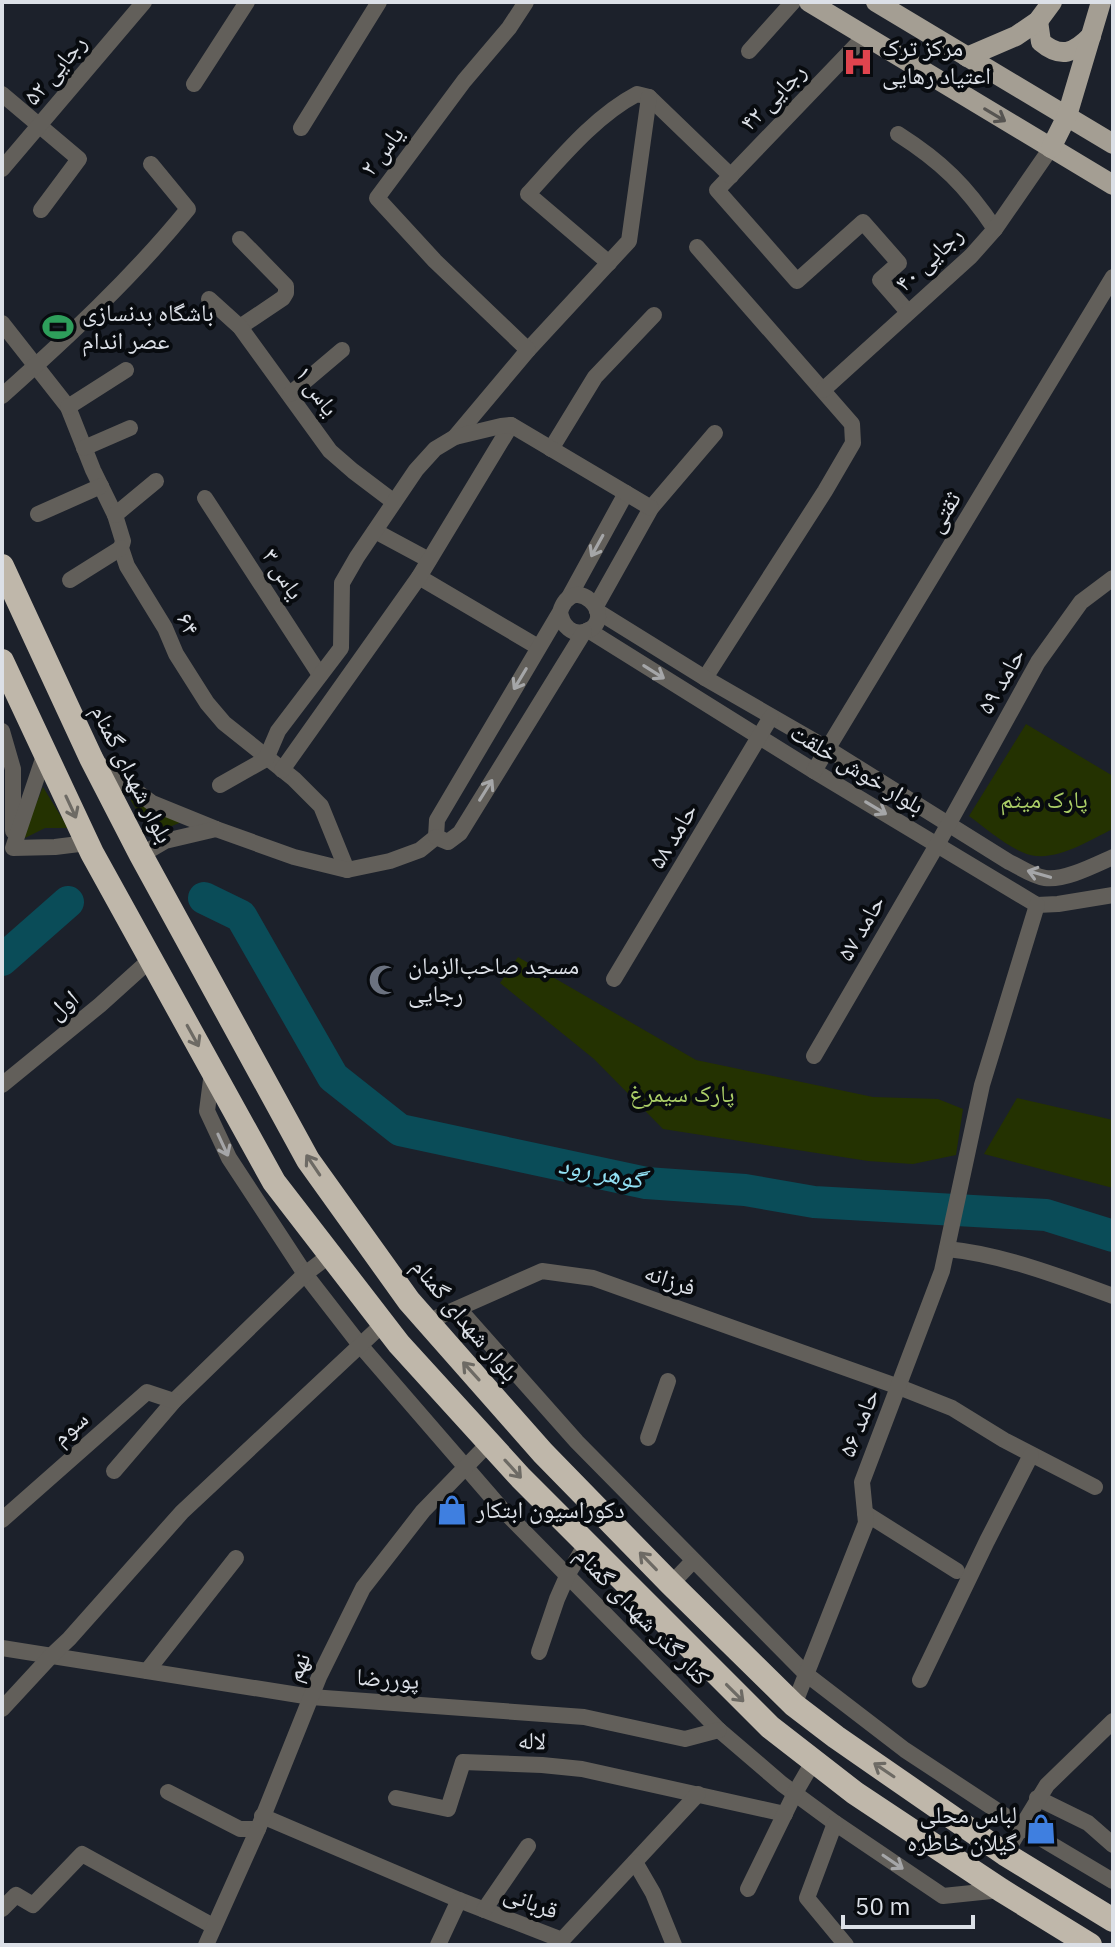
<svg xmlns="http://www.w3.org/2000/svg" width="1115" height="1947" font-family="'IBM Plex Sans','Noto Naskh Arabic',sans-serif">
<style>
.green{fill:#243201}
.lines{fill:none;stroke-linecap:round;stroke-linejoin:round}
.river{stroke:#0a4c58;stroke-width:32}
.minor{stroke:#625f5a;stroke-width:16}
.major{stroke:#a49e93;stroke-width:20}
.highway{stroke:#bfb7aa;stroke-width:24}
.oneway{stroke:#565451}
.oneway2{stroke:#a5a6a8}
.oneway3{stroke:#6d6a64}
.labels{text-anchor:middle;stroke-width:8;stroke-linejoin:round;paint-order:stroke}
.poi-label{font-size:24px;fill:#dce0e7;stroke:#080b0f;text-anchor:start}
.street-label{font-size:24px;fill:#dce0e7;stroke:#080b0f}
.park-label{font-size:24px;fill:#abce67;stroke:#080b0f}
.water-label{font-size:26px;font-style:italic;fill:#93e2f5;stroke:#080b0f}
</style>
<rect width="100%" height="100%" fill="#1c212b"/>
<g class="green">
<path d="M1026,724l87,52v53c-26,12 -62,37 -91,23 -17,-7 -38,-25 -53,-36z"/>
<polygon points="43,787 68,828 45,828 21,840"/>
<polygon points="130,799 182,822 151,834"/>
<polygon points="518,957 696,1060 873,1097 938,1099 963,1109 956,1155 913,1164 868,1161 663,1129 594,1059 500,983"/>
<polygon points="1017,1098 1113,1120 1113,1188 984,1154"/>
</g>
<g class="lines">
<g class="river">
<polyline points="204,898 241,916 333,1077 400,1130 646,1183 745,1190 814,1202 1046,1215 1113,1236"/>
<polyline points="2,960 68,902"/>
</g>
<g class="minor">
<polyline points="865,36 717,190 797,281 863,222 899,263 880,280 908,312"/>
<polyline points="749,51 793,2"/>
<polyline points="194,84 247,2"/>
<polyline points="2,94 79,159 41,210"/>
<polyline points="301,128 379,2"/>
<path d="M898,134c44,28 68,52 97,95"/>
<polyline points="2,169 144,2"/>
<polyline points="240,239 286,286 286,293 283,298 240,327"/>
<polyline points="697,247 852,424 853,443 825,491 705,678"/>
<path d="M609,263l-81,-69c32,-35 67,-78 109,-100l12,3 82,79"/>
<polyline points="209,299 240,327 330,451 353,471 394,502"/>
<polyline points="2,323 68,407 93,470 115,515 123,541 121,548 127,566 165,628 176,654 207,703 224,723 294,779 321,806 347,870"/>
<polyline points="528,350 629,241 649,97"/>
<polyline points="823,390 971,256 995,229 1051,148"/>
<polyline points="290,394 342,350"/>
<path d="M2,396c66,-59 130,-118 186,-187l-37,-45"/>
<polyline points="68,407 126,370"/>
<polyline points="455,437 528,350 435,261 377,198 464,81 509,28 526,2"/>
<polyline points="84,448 130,428"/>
<polyline points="551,449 595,377 654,315"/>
<polyline points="205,498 320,675"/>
<polyline points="38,514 101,486"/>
<polyline points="115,515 156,481"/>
<polyline points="375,531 429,560"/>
<polyline points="419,577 538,647"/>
<polyline points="70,580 121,548"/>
<polyline points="568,599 626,493"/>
<polyline points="596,606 651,508 715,433"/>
<path d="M597,611l108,67 123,71 181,113c11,5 23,14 36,16 19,3 50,-13 68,-21"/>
<polyline points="588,630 814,771 1037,905 1058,904 1113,895"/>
<polyline points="2,731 13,769 13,831"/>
<polyline points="45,753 13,848 55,847 87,843"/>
<polyline points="95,761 152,803 216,829 294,857 347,870 390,861 420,850 436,837"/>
<polyline points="282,770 419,577 511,425"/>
<polyline points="814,771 1113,277"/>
<polyline points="220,785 266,759 278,731 341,648 342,583 357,557 416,470 435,449 455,437 501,426 511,425 651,508"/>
<path d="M436,837l1,-17 123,-208c13,-42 59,5 27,19 -15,6 -25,-6 -27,-19"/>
<polyline points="436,837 448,842 460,833 584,632"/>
<polyline points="141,855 165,841 216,829"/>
<polyline points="614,979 771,717"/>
<polyline points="814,1056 937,845 1038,662 1081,602 1113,578"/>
<polyline points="212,1072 207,1111 229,1158 305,1274 360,1345 501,1508 719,1730 782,1784 835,1823 943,1896 1001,1890"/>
<polyline points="2,1085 100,1005 151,959"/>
<path d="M947,1249c54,5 115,28 166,47"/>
<polyline points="459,1309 577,1442 806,1674 905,1750 1022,1827 1113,1881"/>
<polyline points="427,1322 542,1271 593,1278 899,1387 952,1408 1004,1440 1095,1487"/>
<polyline points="648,1438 668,1381"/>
<polyline points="114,1471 174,1401 305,1274 330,1255"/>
<polyline points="865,1513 957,1571"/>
<polyline points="2,1520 147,1392 174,1401"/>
<polyline points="671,1584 693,1561"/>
<polyline points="2,1648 311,1697 584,1717 685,1739 719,1730"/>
<polyline points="539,1652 557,1599 568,1574 586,1544"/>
<polyline points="147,1671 236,1558"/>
<polyline points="920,1680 987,1541 1031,1455"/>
<polyline points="794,1705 866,1523 862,1482 942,1271 982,1085 1037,905"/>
<polyline points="2,1709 52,1655 69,1639 182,1512 384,1323"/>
<polyline points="168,1792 240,1829 258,1829"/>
<polyline points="396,1798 448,1809 463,1762 542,1765 582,1769 785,1814"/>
<polyline points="1037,1798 1088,1823 1113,1845"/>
<polyline points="262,1816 459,1900 562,1940 698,1794"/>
<polyline points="835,1823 807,1898 846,1945"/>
<polyline points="1005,1854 1047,1785 1113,1721"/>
<polyline points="635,1862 653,1893 674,1945"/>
<polyline points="748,1889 795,1793 813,1762"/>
<polyline points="2,1909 16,1895 33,1905 82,1854 213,1926"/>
<polyline points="484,1910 528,1846"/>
<polyline points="206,1945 258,1829 319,1677 363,1588 423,1511 489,1443"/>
<polyline points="438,1945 459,1900"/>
</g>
<g class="major">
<polyline points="809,2 1113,185"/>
<polyline points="876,2 1113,144"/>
<path d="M1038,21l3,21c20,17 33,11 50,-6"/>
<polyline points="967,57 1016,36 1038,21 1052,2"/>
<polyline points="1051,148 1067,116 1101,2"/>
</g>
<g class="highway">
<polyline points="2,566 91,758 141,855 308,1160 409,1301 543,1453 671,1584 794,1705 836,1737 1005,1854 1113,1920"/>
<polyline points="2,661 92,853 274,1182 399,1344 521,1478 770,1727 855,1793 1001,1890 1090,1945"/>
</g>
</g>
<defs><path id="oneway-shaft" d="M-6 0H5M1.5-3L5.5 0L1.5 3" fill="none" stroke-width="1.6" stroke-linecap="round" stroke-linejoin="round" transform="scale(2)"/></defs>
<use class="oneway" href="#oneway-shaft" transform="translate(995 115) rotate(31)"/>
<g class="oneway2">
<use href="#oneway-shaft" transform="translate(597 546) rotate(119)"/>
<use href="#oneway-shaft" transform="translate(654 672) rotate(32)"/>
<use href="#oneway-shaft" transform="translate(520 679) rotate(121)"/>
<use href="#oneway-shaft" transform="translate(486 790) rotate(-58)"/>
<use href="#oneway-shaft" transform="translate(876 808) rotate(31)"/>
<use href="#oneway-shaft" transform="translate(1039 874) rotate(-164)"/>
<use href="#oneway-shaft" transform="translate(223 1145) rotate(65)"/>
<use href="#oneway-shaft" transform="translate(893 1862) rotate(34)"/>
</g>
<g class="oneway3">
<use href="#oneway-shaft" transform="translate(71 807) rotate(65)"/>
<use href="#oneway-shaft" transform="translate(193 1036) rotate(61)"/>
<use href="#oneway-shaft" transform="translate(313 1165) rotate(-124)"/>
<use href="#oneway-shaft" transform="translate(471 1371) rotate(-132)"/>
<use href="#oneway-shaft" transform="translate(513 1469) rotate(48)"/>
<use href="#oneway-shaft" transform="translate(648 1561) rotate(-134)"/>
<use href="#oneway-shaft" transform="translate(735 1693) rotate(45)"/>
<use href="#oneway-shaft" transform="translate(884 1770) rotate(-146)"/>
</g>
<defs>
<g id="hospital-bare" transform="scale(2.4)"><path d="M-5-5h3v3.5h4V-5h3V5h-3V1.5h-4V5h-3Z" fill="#e0444e" stroke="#080b0f" stroke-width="2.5" paint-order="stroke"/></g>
<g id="stadium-bare" transform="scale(2.4)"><path d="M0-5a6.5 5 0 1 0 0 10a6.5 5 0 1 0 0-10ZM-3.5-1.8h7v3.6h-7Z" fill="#2e9e5b" stroke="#080b0f" stroke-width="2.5" paint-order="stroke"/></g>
<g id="mosque-bare" transform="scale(2.4)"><path d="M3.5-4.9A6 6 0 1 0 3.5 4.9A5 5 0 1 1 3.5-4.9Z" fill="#6b7280" stroke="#080b0f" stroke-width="2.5" paint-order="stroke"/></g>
<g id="shop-bare" transform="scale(2.4)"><path d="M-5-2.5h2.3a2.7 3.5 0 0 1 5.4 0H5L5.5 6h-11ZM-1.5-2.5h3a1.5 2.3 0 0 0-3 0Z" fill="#3f7fe0" stroke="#080b0f" stroke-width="2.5" paint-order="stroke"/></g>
</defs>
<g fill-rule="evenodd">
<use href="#hospital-bare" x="858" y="62"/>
<use href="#stadium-bare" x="58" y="327"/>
<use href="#mosque-bare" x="384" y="980"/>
<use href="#shop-bare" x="452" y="1510"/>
<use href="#shop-bare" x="1041" y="1829"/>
</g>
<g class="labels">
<g class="poi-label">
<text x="882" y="56">مرکز ترک<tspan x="882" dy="28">اعتیاد رهایی</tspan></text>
<text x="82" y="321">باشگاه بدنسازی<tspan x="82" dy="28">عصر اندام</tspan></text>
<text x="408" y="974">مسجد صاحب‌الزمان<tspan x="408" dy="28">رجایی</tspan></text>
<text x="476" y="1518">دکوراسیون ابتکار</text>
<text x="1017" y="1823" text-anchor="end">لباس محلی<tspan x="1017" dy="28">گیلان خاطره</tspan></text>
</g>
<g class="street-label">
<text transform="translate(55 70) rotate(-50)" y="8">رجایی ۵۲</text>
<text transform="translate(773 97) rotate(-46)" y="8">رجایی ۴۲</text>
<text transform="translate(382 151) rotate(-53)" y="8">یاس ۲</text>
<text transform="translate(929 259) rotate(-43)" y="8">رجایی ۴۰</text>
<text transform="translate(317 391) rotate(54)" y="8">یاس ۱</text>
<text transform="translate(944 512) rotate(-59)" y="8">ثقتی</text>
<text transform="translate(283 574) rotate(57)" y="8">یاس ۳</text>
<text transform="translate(188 624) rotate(63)" y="8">۶۴</text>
<text transform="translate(1001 681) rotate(-60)" y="8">حامد ۵۹</text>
<text transform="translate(857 769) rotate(31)" y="8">بلوار خوش خلقت</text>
<text transform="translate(132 774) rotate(63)" y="8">بلوار شهدای گمنام</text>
<text transform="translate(673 836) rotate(-59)" y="8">حامد ۵۸</text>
<text transform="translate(861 928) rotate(-60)" y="8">حامد ۵۷</text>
<text transform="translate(63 1005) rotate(-39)" y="8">اول</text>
<text transform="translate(670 1280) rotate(19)" y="8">فرزانه</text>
<text transform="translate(465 1320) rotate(50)" y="8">بلوار شهدای گمنام</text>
<text transform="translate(859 1423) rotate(-68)" y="8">حامد ۵۶</text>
<text transform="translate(70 1428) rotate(-41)" y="8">سوم</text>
<text transform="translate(642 1616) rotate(46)" y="8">کنار گذر شهدای گمنام</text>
<text transform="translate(298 1667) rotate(-66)" y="8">نهم</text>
<text transform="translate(388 1679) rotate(4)" y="8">پوررضا</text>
<text transform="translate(532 1741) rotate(3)" y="8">لاله</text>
<text transform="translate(531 1902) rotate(21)" y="8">قربانی</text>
</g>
<g class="park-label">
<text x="1044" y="808">پارک میثم</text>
<text x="682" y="1102">پارک سیمرغ</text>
</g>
<g class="water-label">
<text transform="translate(601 1172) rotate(11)" y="9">گوهر رود</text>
</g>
</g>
<rect width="1115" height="1947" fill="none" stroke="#dce0e7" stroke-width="8"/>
<path d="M843 1915v12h130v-12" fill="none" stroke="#dce0e7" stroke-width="4"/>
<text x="855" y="1915" font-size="24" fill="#dce0e7" stroke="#080b0f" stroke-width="6" paint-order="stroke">50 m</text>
</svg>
